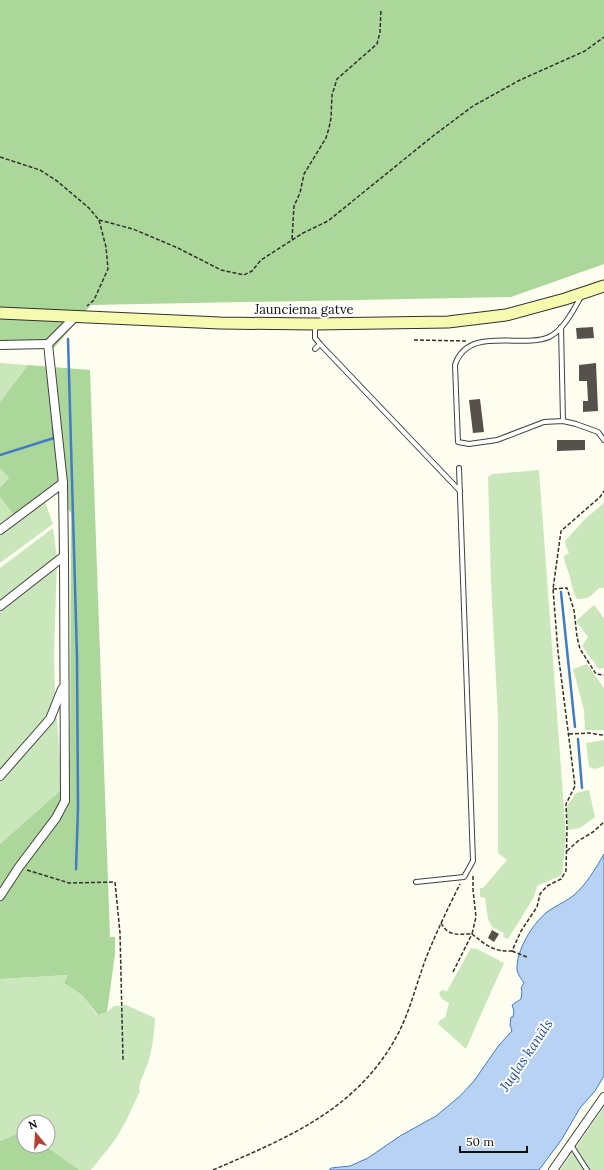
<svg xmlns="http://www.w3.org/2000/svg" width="604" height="1170" font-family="Lora,serif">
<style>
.green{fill:#cae7bb}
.forest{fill:#acd79b}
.water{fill:#b7d2f3;stroke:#427bc6}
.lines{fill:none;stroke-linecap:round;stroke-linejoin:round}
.stream{stroke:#427bc6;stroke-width:2.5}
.building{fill:#56514b}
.service-casing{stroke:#414141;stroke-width:6}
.minor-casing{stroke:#414141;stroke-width:10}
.secondary-casing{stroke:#303030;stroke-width:13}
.path{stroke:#303030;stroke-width:1.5;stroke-dasharray:4 2;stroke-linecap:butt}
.service{stroke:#fff;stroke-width:4}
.minor{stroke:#fff;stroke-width:8}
.secondary{stroke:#f6faaf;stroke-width:11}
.labels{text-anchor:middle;stroke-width:4;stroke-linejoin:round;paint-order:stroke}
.street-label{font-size:13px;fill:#0e0e0e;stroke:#fff}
.water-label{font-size:14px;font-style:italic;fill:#1e4e99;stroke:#fff}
</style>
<rect width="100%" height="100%" fill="#fefef0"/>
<g class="green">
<polygon points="0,363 28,365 0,402"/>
<polygon points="0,468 9,478 0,487"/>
<polygon points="539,470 566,836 562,875 537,886 534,897 508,939 503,937 504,933 492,927 488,919 485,898 480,897 480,888 483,888 507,860 498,853 498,717 491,583 488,477 492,474"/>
<polygon points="0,497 13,514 0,523"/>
<polygon points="44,499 53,524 0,563 0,531"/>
<path d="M604,503v85h-5c-8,8 -10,11 -22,11 -5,-9 -5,-15 -8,-25 -2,-7 -5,-11 -5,-18l5,-3 -3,-7 -1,-5 20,-22z"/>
<polygon points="53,528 57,558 54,656 55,691 62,789 0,844 0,568"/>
<polygon points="594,605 604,618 604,668 599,669 582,646 588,637 576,621"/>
<polygon points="587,664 604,688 604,730 585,730 584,710 573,669"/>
<polygon points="604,740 604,766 595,769 589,767 586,743"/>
<polygon points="589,790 595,817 580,828 568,830 566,808 576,793"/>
<polygon points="471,948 477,949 504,963 486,1003 466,1049 438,1024 441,1019 445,1018 449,1003 442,999 439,993 442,990 447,991"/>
<path d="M69,975l-5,8 18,12 15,20 10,-3 7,-6 12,-1 29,13c-1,19 -3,37 -11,55 -2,6 -6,11 -4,18l-14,30 -11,19 -24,30h-12l-33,-24h2v-24h-24v9l-24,10v-162z"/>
<polygon points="604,1107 604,1170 560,1170"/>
</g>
<g class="forest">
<polygon points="0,0 604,0 604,264 511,297 91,305 54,348 0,345"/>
<polygon points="28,365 90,370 110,937 115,937 115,954 107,1012 98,1015 82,995 64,983 68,975 0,979 0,844 62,789 70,758 71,513 56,492 17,519 0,497 0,487 9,478 0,468 0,402"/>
<polygon points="24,1131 24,1146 46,1146 79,1170 0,1170 0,1141"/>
</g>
<path class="water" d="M604,854v222l-9,15 -15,17 -18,31 -23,31h-210l2,-2 19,-2 18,-8 32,-22 36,-20 24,-20 14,-15 25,-36 13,-14 -2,-6 1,-8h2l1,-6 -2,-6 9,-6 1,-8 -1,-3 3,-5c-2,-3 -6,-8 -7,-13 -1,-19 15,-46 30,-58 8,-6 18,-10 26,-16 13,-11 23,-28 31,-42z"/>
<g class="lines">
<g class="stream">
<polyline points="68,339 77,657 78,808 76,869"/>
<polyline points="0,455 54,438 53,428"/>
<polyline points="561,592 575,727"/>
<polyline points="578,739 582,788"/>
</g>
</g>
<g class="building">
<polygon points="593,327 594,338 577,339 576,328"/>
<polygon points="596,363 598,411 583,412 583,401 588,401 587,381 579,381 579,365"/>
<polygon points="480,399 484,432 473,433 469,400"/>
<polygon points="557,440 585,440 585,450 557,451"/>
<polygon points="492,930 499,934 494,942 488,938"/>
</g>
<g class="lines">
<g class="service-casing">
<g id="service">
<path d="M581,297c-8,13 -17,33 -32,40 -28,12 -81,-12 -94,28l3,77 11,2 28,-4 47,-18 19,-1 13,3 22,8 6,8"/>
<polyline points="315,325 315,338 320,344 460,491"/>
<polyline points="561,327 563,421"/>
<polyline points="315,349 320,344"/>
<polyline points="416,882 464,877 473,861 459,468"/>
<polyline points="571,1145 587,1170"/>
</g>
</g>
<g class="minor-casing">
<g id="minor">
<polyline points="0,345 48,344"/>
<polyline points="0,530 63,483"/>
<polyline points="0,606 64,556"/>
<polyline points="0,776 50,719 62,689"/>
<polyline points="0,896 19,867 56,818 65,801 64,556 63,483 48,344 75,317"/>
<polyline points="553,1170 604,1097"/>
</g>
</g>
<g class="secondary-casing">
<polyline id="secondary" points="0,313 220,323 315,324 448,322 506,315 565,299 604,286"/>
</g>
<g class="path">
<polyline points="0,157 40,170 57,181 89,208 99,220 106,247 108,269 94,300 87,306"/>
<polyline points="99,220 133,229 178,248 221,270 244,275 252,271 261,260 303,233 328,221 433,136 473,106 520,80 585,51 604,37"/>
<polyline points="292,239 294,206 300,193 304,174 326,138 329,128 331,118 332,95 337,79 377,44 380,32 381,9"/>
<polyline points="414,340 467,341"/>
<polyline points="553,589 567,588 574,610 577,637 580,649 596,674 604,675"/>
<polyline points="569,734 589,733 602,735 604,734"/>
<polyline points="567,851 578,841 593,832 604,822"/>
<polyline points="27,870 69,883 115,882 120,933 123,1060"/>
<path d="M441,923c8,14 16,11 31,11l4,-17 -3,-27v-14"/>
<polyline points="512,951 527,957"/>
<path d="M453,972l19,-38c14,11 21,18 40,17l9,-20 16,-24 3,-13 7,-8 14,-7 5,-8 1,-42 -1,-25 9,-18 -17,-134 -5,-63 8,-58 39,-34 4,-6"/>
<path d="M213,1170c76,-33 147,-61 187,-140 11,-23 17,-48 26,-72 10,-25 22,-50 34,-74"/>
</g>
<use href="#service" class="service"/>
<use href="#minor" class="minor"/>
<use href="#secondary" class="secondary"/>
</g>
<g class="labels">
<g class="street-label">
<text x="304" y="314">Jaunciema gatve</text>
</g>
<g class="water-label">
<text transform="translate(526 1055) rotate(-56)" y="5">Juglas kanāls</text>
</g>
</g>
<g transform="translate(36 1134) rotate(342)"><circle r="19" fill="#ffffff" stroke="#9f9f9f"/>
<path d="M0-3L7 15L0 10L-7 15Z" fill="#b73f2d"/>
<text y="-6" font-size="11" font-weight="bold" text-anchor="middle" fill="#0e0e0e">N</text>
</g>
<path d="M460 1146v6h67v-6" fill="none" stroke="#0e0e0e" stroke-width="2"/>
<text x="466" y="1146" font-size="12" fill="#0e0e0e" stroke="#ffffff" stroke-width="3" paint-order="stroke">50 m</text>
</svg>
